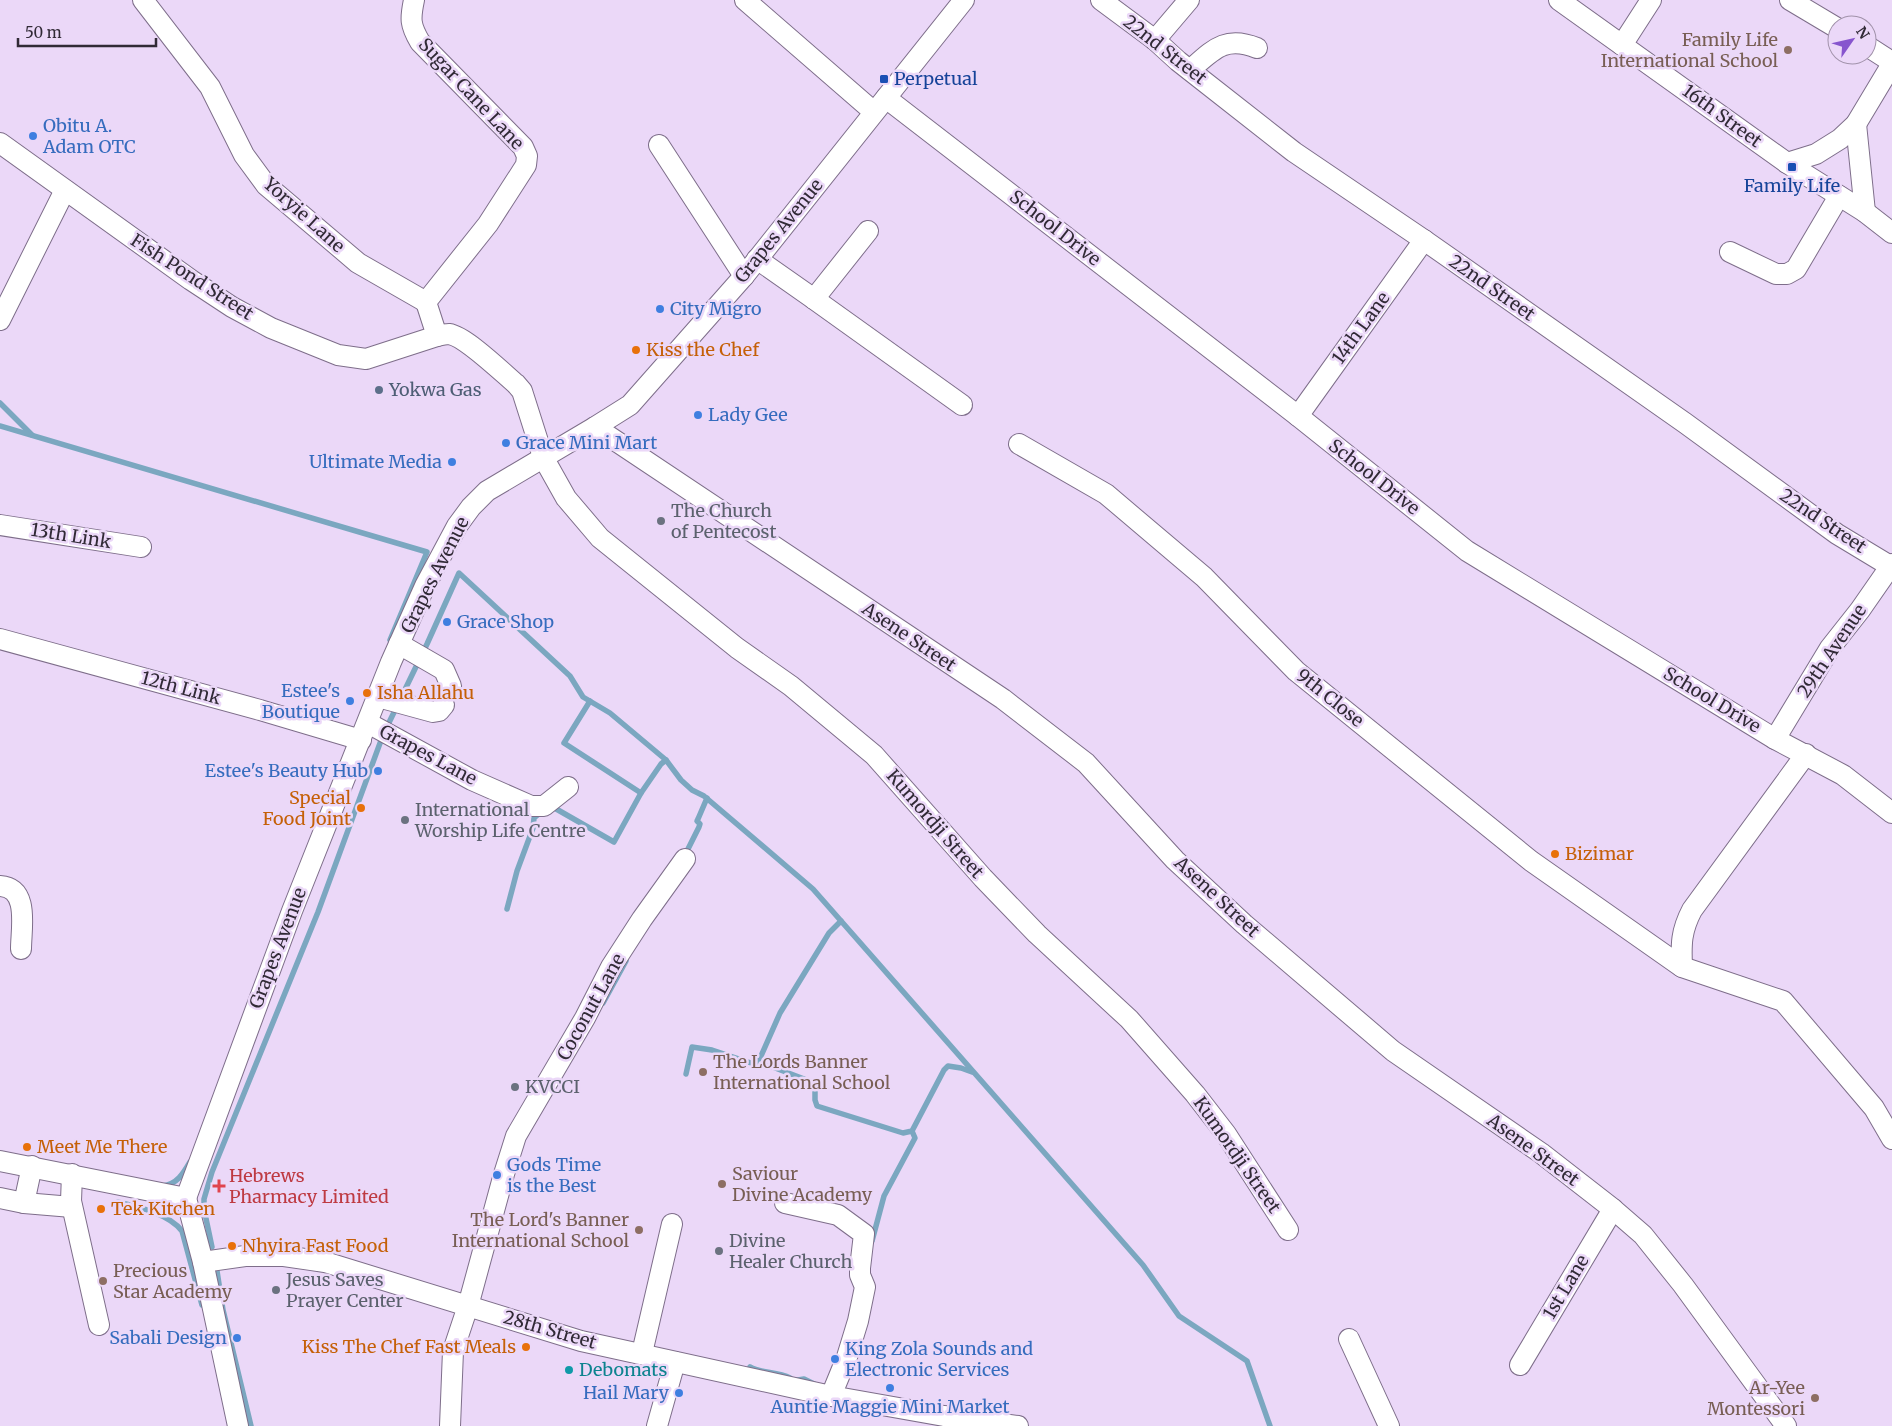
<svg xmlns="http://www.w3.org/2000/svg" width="1892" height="1426" font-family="Merriweather,serif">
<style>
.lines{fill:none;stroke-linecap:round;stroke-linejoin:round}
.stream{stroke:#7ba7c0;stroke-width:5.5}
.minor-casing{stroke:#7e6e8a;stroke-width:22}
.minor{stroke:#fff;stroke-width:20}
.education-dot{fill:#8d6e63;stroke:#ebd8f8;stroke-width:2}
.transit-dot{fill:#1a4fb4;stroke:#ebd8f8;stroke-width:2}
.shop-dot{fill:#3f7fe0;stroke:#ebd8f8;stroke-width:2}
.food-dot{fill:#e8710a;stroke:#ebd8f8;stroke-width:2}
.service-dot{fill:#5c6f8a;stroke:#ebd8f8;stroke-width:2}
.worship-dot{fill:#6b7280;stroke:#ebd8f8;stroke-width:2}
.health-dot{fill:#e0444e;stroke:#ebd8f8;stroke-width:2}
.culture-dot{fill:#0f9aa8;stroke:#ebd8f8;stroke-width:2}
.labels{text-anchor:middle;stroke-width:5;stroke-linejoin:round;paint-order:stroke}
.education-label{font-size:18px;fill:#785e54;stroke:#ebd8f8;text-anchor:end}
.street-label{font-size:18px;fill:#312a36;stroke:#ebd8f8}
.transit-label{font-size:18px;fill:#164399;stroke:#ebd8f8;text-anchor:start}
.shop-label{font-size:18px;fill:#366cbe;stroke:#ebd8f8;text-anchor:start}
.food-label{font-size:18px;fill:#c56008;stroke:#ebd8f8;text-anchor:start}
.service-label{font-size:18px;fill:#4e5e75;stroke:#ebd8f8;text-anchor:start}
.worship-label{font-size:18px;fill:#5b616d;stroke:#ebd8f8;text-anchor:start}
.health-label{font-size:18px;fill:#be3a42;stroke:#ebd8f8;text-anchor:start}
.culture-label{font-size:18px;fill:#0d838f;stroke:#ebd8f8;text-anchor:start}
</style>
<rect width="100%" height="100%" fill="#ebd8f8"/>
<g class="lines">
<g class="stream">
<polyline points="0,403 32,435"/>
<polyline points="0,426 427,552 390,640"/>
<polyline points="590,701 564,743 641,793 661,764 666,760"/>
<polyline points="551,806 614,842 641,793"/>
<polyline points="685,855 699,827 700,824 697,821 698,819 707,798"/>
<polyline points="507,909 517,871 533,828 534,818 540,813"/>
<polyline points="603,1003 626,961"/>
<polyline points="757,1065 770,1066 812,1082 815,1085 815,1100 817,1106 903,1133 912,1131 944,1070 948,1066 961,1068 972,1072"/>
<polyline points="686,1074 692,1047 712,1050 757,1065 780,1013 829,933 841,921"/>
<path d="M163,1186c14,-2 20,-12 27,-24"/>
<path d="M118,1202c21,5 51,12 64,29l20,74"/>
<polyline points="872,1241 884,1196 915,1138 912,1131"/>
<polyline points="212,1247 204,1209 204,1199 212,1172 318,912 383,735 427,644 459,573 570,676 583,697 610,713 666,760 681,780 692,790 704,796 813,889 1143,1265 1179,1316 1247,1361 1270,1426"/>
<polyline points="217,1271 223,1310 251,1426"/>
<path d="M750,1367c12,7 27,4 40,11"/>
<polyline points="792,1381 804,1379 816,1385"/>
</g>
<g class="minor-casing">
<g id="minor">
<polyline points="143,0 210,87 244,155 266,185 358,263 426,302"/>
<path d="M414,0c-4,19 -4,25 6,42l103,105 4,9 -1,9 -38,59 -62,78 11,34"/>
<polyline points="745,0 874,112"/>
<polyline points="1101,0 1155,40 1178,61 1294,152 1424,240 1685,423 1837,534 1890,566"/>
<polyline points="1559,0 1787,163 1865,212 1892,233"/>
<polyline points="1790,0 1837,28"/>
<polyline points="1155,40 1189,0"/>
<polyline points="1622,45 1651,0"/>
<polyline points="1867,46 1892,62"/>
<path d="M1190,70c23,-20 35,-35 67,-22"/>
<polyline points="886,98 1298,416 1467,551 1775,739 1843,775 1892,813"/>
<polyline points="1856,124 1865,212"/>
<path d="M0,143l191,137 41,27 39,21 67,27 28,4 71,-23c4,-1 9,-2 12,-2 16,2 54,39 67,50l6,7 21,66 23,41 34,40 137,110 54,38 83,69 109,123 54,56 92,85 66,75 31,40 62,96"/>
<polyline points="659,145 744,276"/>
<polyline points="1787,163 1816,154 1840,139 1856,124 1892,64"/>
<polyline points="1730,252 1776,274 1787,274 1796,269 1839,196"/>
<polyline points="757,259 814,299 868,231"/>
<polyline points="814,299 962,405"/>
<polyline points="0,320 65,190"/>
<polyline points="1298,416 1424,240"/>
<polyline points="595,427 1003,699 1086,763 1175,860 1244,924 1393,1051 1541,1153 1613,1209 1643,1235 1683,1285 1786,1426"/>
<polyline points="1019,444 1106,494 1204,577 1296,671 1531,861 1682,967 1783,1001 1874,1108 1892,1139"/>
<polyline points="0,525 141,547"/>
<polyline points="0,639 260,710 361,740"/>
<polyline points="399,644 444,670 451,686"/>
<polyline points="378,697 433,712 439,711 444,705"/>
<polyline points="368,723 472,780 531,806 544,806 568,787"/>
<polyline points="1775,739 1830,648 1860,610 1892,564"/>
<path d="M0,886c30,2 21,42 21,63"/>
<path d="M1682,967c-1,-23 -1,-36 10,-57l114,-156"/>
<polyline points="0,1161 186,1198"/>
<polyline points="72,1174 71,1201 99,1325"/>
<polyline points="0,1198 24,1203 72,1207"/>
<polyline points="186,1198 292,911 391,662 425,586 457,526 471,507 487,491 595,427 630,405 744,276 964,0"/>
<polyline points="186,1198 203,1262 238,1426"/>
<polyline points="24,1203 32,1166"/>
<polyline points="785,1203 838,1215 864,1234 860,1268 860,1275 865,1287 858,1321 847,1357 831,1396"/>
<polyline points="203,1262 245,1256 284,1256 325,1262 581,1341 831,1396 944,1416 1018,1426"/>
<polyline points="1349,1339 1389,1426"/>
<polyline points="642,1353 672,1224"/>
<polyline points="1520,1365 1613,1209"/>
<polyline points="450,1426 453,1351 468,1306 504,1174 516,1136 585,1018 611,967 642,919 685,859"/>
<polyline points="657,1426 675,1362"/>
</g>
</g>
<use href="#minor" class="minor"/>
</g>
<g class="education-dot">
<circle cx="1788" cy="50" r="5"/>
<circle cx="703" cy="1072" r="5"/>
<circle cx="722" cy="1184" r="5"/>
<circle cx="639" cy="1230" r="5"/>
<circle cx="103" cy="1281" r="5"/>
<circle cx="1815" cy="1398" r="5"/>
</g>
<g class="transit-dot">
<rect x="879" y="74" width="10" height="10" rx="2.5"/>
<rect x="1787" y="162" width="10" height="10" rx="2.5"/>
</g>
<g class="shop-dot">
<circle cx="33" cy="136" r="5"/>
<circle cx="660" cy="309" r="5"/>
<circle cx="698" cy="415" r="5"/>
<circle cx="506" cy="443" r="5"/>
<circle cx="452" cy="462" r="5"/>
<circle cx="447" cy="622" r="5"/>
<circle cx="350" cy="701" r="5"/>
<circle cx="378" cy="771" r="5"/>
<circle cx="497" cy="1175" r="5"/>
<circle cx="237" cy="1338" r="5"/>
<circle cx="835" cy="1359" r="5"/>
<circle cx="890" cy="1388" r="5"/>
<circle cx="679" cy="1393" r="5"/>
</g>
<g class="food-dot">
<circle cx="636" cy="350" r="5"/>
<circle cx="367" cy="693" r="5"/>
<circle cx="361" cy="808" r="5"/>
<circle cx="1555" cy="854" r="5"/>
<circle cx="27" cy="1147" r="5"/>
<circle cx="101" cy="1209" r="5"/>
<circle cx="232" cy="1246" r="5"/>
<circle cx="526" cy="1347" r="5"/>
</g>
<circle class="service-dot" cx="379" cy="390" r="5"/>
<g class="worship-dot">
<circle cx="661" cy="521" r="5"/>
<circle cx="405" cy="820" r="5"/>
<circle cx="515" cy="1087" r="5"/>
<circle cx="719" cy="1251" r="5"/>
<circle cx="276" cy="1290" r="5"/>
</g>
<path class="health-dot" d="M216.5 1178.5h5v5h5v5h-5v5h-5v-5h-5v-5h5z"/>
<circle class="culture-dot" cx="569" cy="1370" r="5"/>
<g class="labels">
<g class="education-label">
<text x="1778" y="46">Family Life<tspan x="1778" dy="21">International School</tspan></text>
<text x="713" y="1068" text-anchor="start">The Lords Banner<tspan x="713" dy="21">International School</tspan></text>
<text x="732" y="1180" text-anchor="start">Saviour<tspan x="732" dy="21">Divine Academy</tspan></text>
<text x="629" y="1226">The Lord's Banner<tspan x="629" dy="21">International School</tspan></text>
<text x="113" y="1277" text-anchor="start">Precious<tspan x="113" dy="21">Star Academy</tspan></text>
<text x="1805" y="1394">Ar-Yee<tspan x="1805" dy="21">Montessori</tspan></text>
</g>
<g class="street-label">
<text transform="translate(1165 50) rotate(38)" y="6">22nd Street</text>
<text transform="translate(471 94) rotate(47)" y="6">Sugar Cane Lane</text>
<text transform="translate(1722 116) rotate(36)" y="6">16th Street</text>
<text transform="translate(304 215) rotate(42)" y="6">Yoryie Lane</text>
<text transform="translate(1055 228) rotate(38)" y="6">School Drive</text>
<text transform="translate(779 231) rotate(-51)" y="6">Grapes Avenue</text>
<text transform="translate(192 277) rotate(33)" y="6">Fish Pond Street</text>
<text transform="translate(1492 288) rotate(35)" y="6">22nd Street</text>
<text transform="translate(1361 328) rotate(-54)" y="6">14th Lane</text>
<text transform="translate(1374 477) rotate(38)" y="6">School Drive</text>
<text transform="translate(1823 521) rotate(34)" y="6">22nd Street</text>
<text transform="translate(71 536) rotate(9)" y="6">13th Link</text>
<text transform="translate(435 575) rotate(-63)" y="6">Grapes Avenue</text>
<text transform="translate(909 637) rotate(34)" y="6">Asene Street</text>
<text transform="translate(1832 651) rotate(-56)" y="6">29th Avenue</text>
<text transform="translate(181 688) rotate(15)" y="6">12th Link</text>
<text transform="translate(1330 698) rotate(39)" y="6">9th Close</text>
<text transform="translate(1712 700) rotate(31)" y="6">School Drive</text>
<text transform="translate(428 755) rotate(28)" y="6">Grapes Lane</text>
<text transform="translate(935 824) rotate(49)" y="6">Kumordji Street</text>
<text transform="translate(1217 897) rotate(43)" y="6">Asene Street</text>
<text transform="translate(278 948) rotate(-69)" y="6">Grapes Avenue</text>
<text transform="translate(591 1007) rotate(-61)" y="6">Coconut Lane</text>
<text transform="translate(1533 1150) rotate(36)" y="6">Asene Street</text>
<text transform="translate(1237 1155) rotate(55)" y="6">Kumordji Street</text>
<text transform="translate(1566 1287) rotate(-59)" y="6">1st Lane</text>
<text transform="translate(550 1330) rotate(16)" y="6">28th Street</text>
</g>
<g class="transit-label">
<text x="894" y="85">Perpetual</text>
<text x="1792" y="192" text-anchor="middle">Family Life</text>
</g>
<g class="shop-label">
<text x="43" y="132">Obitu A.<tspan x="43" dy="21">Adam OTC</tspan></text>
<text x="670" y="315">City Migro</text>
<text x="708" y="421">Lady Gee</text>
<text x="516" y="449">Grace Mini Mart</text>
<text x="442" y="468" text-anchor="end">Ultimate Media</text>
<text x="457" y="628">Grace Shop</text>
<text x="340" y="697" text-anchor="end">Estee's<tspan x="340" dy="21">Boutique</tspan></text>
<text x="368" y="777" text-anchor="end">Estee's Beauty Hub</text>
<text x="507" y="1171">Gods Time<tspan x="507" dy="21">is the Best</tspan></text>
<text x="227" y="1344" text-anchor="end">Sabali Design</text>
<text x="845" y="1355">King Zola Sounds and<tspan x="845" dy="21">Electronic Services</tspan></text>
<text x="669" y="1399" text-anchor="end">Hail Mary</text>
<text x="890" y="1413" text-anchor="middle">Auntie Maggie Mini Market</text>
</g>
<g class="food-label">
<text x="646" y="356">Kiss the Chef</text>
<text x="377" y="699">Isha Allahu</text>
<text x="351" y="804" text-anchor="end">Special<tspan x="351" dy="21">Food Joint</tspan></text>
<text x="1565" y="860">Bizimar</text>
<text x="37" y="1153">Meet Me There</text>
<text x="111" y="1215">Tek Kitchen</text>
<text x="242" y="1252">Nhyira Fast Food</text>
<text x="516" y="1353" text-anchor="end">Kiss The Chef Fast Meals</text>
</g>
<g class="service-label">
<text x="389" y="396">Yokwa Gas</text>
</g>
<g class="worship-label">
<text x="671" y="517">The Church<tspan x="671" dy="21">of Pentecost</tspan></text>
<text x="415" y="816">International<tspan x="415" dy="21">Worship Life Centre</tspan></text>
<text x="525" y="1093">KVCCI</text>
<text x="729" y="1247">Divine<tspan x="729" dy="21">Healer Church</tspan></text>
<text x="286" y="1286">Jesus Saves<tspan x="286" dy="21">Prayer Center</tspan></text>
</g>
<g class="health-label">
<text x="229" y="1182">Hebrews<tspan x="229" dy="21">Pharmacy Limited</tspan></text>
</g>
<g class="culture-label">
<text x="579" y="1376">Debomats</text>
</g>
</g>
<g transform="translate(1852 40) rotate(56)"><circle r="24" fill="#ebd8f8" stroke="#a192aa"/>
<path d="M0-4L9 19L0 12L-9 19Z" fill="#8755ce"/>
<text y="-8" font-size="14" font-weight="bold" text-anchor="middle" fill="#312a36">N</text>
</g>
<path d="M18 38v8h138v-8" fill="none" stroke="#312a36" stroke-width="2.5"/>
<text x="25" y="38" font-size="15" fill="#312a36" stroke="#ebd8f8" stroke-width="4" paint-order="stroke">50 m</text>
</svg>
